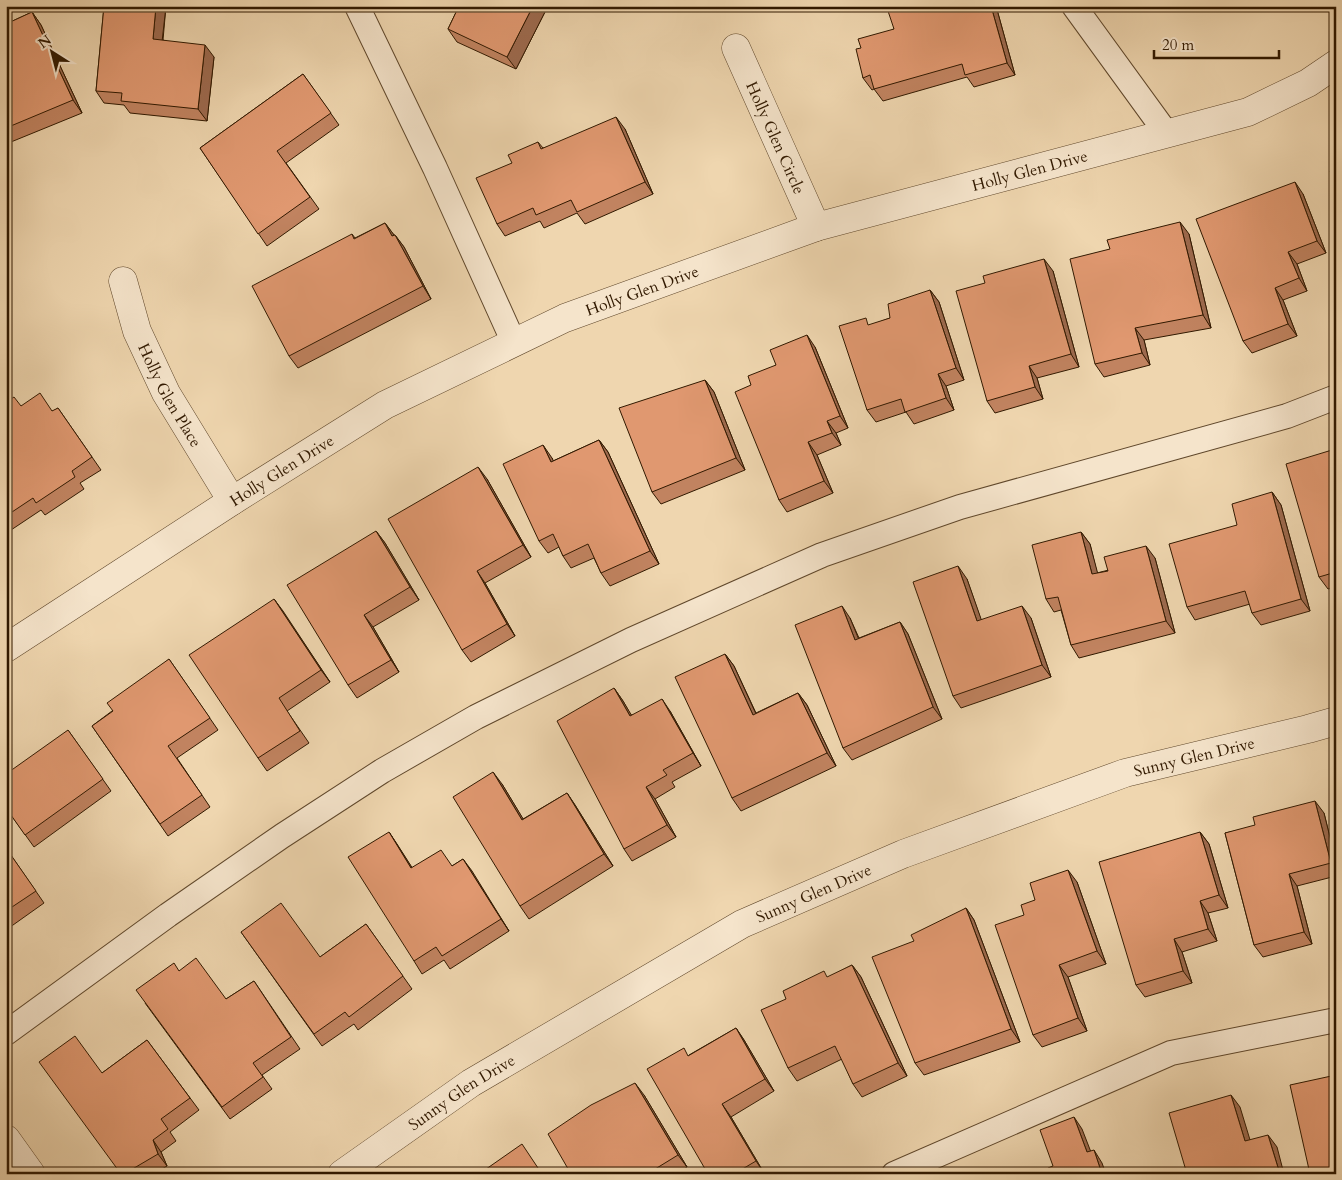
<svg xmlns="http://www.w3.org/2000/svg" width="1342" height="1180" font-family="Cardo,serif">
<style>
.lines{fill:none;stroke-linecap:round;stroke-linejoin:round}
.service-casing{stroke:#60482c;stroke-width:26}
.minor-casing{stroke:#60482c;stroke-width:29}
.service{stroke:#f5e4cb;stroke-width:24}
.minor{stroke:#f5e4cb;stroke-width:28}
.wall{fill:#c18360;stroke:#311900}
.shaded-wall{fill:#9d6a4e;stroke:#311900}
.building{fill:#e09870;stroke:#311900}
.labels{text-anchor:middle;stroke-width:4;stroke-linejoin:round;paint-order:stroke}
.street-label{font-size:16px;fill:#311900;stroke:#f5e4cb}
</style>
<rect width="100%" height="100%" fill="#efd6af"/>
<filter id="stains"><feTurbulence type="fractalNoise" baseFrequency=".004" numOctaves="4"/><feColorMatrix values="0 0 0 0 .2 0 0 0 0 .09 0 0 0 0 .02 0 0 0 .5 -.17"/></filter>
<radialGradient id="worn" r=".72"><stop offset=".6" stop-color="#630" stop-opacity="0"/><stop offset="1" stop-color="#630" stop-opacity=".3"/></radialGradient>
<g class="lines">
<g class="service-casing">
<g id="service">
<polyline points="357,6 435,168 514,343"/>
<polyline points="1074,6 1167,134"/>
<polyline points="6,1033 168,915 282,836 382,771 476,717 631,640 822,555 960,507 1287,416 1336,397"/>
<polyline points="894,1174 1171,1053 1336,1020"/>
</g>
</g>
<g class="minor-casing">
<g id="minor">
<path id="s1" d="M736,48l80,179"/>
<path id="s2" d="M123,281l14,50 29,62 66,108"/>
<path id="s3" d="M6,648l226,-147 153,-96 180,-87 251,-91 432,-115 60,-29 28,-19"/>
<polyline points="6,1139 31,1174"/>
<path id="s4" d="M342,1174l129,-91 271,-159 161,-70 222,-81 183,-44 28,-8"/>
</g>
</g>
<use href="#service" class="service"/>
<use href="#minor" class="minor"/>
</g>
<g class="wall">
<polygon points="104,6 166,6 163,40 214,57 207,121 130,113 124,105 104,103 96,91"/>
<polygon points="459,6 548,6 516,69 457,42 448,29"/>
<polygon points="906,6 996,6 1015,75 974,87 967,77 883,101 874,89 872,90 863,78 861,48 894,29"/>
<polygon points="32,12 41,25 82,113 6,144 6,24"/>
<polygon points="303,74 339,125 286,163 319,209 267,246 200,148"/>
<polygon points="625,129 653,194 585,224 577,213 544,228 540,221 505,236 497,224 512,163 538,142 543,148"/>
<polygon points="1303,194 1326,253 1297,264 1307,291 1283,300 1297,336 1252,353 1243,341"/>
<polygon points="385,223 394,235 395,235 404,247 431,299 298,368 289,356 352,234 355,238"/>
<polygon points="1189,234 1211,328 1144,340 1150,365 1104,377 1095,364"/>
<polygon points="1053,271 1079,367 1037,378 1043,399 995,413 987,401"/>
<polygon points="930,290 939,302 964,380 946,386 954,410 914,424 906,412 876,422 867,410 871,325 890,318"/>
<polygon points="815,347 848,428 836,433 841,445 817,455 833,493 787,512 779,500 751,385 776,365"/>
<polygon points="705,380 714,392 745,470 661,504 652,492"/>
<polygon points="21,406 53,411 58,408 101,470 80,483 84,489 45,515 41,510 11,530 6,523 6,443 9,441"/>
<polygon points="599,440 608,452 659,564 610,586 601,573 594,558 571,568 563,556 559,547 548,553 539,541 552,458 553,461"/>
<polygon points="1332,450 1336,456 1336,587 1328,589 1319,577"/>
<polygon points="487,479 531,557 485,583 515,636 471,662 462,650"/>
<polygon points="1272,492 1281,505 1310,611 1261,625 1252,613 1250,604 1195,620 1187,607 1237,525"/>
<polygon points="376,531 385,543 419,600 373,627 399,672 357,698 348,685"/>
<polygon points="1081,532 1090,544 1097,573 1155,558 1175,633 1079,658 1071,645 1061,610 1054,612 1046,599"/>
<polygon points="967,579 981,620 1031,618 1051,677 961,708 953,696"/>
<polygon points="274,599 330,682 287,711 309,743 267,771 258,758"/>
<polygon points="850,618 859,638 900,622 908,634 942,719 852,760 843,748"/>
<polygon points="725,654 734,666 756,713 798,693 807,705 836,766 741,811 732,798"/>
<polygon points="169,659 218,730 177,758 210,807 168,836 92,726 112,711"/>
<polygon points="614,688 623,701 631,715 670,711 701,766 672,782 675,787 655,799 676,837 632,861 624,849"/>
<polygon points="68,730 111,791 34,847 6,808"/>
<polygon points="502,784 523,819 567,793 575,805 613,866 529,919 520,906"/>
<polygon points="1324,813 1336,862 1336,876 1297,886 1312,944 1263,957 1254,945 1225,833"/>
<polygon points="389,832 412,868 452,866 463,859 509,931 450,969 444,960 422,974 414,961"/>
<polygon points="1200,832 1209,844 1228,908 1208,913 1217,941 1182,952 1192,983 1145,997 1136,985"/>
<polygon points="6,848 44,903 6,930"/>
<polygon points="1077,882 1106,964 1068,977 1087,1031 1042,1047 1033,1035 1035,900"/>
<polygon points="966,908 974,920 1020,1042 924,1075 915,1063 914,941"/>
<polygon points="366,924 412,989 358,1030 354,1024 322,1046 241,932 320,957"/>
<polygon points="852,965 861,977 907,1076 862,1097 853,1084 842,1059 797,1081 788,1068 786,999"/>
<polygon points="179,971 226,999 254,981 300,1049 262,1075 272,1089 230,1119 145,1003"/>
<polygon points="736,1028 744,1040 774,1091 731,1117 764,1173 764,1174 708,1174 689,1055"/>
<polygon points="147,1040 199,1110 170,1132 176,1141 161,1152 167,1166 154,1174 120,1174 102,1073"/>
<polygon points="644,1095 687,1167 676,1174 571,1174"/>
</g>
<g class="shaded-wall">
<polygon points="156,6 166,6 161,51 153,39"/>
<polygon points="533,6 548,6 516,69 507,57"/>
<polygon points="991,6 996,6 1015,75 1007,63"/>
<polygon points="32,12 41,25 82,113 73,100"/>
<polygon points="205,45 214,57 207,121 198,109"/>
<polygon points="616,117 625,129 653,194 645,182"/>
<polygon points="1295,182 1303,194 1326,253 1317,241"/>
<polygon points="1180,222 1189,234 1211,328 1203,315"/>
<polygon points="385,223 394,235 392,236"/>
<polygon points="395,235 404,247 431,299 423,286"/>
<polygon points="1288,252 1297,264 1307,291 1299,278"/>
<polygon points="1044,259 1053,271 1079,367 1071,354"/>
<polygon points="1275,288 1283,300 1297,336 1288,324"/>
<polygon points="930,290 939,302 964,380 956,368"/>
<polygon points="1135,328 1144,340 1150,365 1142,353"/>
<polygon points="807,335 815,347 848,428 840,416"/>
<polygon points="1029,366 1037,378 1043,399 1035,387"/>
<polygon points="938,374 946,386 954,410 946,398"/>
<polygon points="705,380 714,392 745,470 736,458"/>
<polygon points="827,421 836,433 841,445 832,433"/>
<polygon points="599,440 608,452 659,564 650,551"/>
<polygon points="808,442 817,455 833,493 824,481"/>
<polygon points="543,445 552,458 560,474 551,462"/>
<polygon points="1332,450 1336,456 1336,465"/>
<polygon points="478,467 487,479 531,557 523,545"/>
<polygon points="1272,492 1281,505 1310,611 1301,599"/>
<polygon points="376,531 385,543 419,600 410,587"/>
<polygon points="1081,532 1090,544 1101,586 1092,574"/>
<polygon points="1146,546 1155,558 1175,633 1166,621"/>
<polygon points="958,566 967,579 986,633 977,621"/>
<polygon points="477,571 485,583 515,636 507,624"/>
<polygon points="274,599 283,611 330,682 321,670"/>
<polygon points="842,606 850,618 864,652 855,640"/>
<polygon points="1022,606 1031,618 1051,677 1042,665"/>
<polygon points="364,615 373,627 399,672 391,660"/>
<polygon points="900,622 908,634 942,719 933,707"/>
<polygon points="725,654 734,666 762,727 753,715"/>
<polygon points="614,688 623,701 639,728 630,716"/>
<polygon points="798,693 807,705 836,766 827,753"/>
<polygon points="662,699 670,711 701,766 693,753"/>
<polygon points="493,772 502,784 531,832 522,820"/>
<polygon points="646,787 655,799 676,837 667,825"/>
<polygon points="567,793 575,805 613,866 604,854"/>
<polygon points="1315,801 1324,813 1336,862 1336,870 1331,863"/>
<polygon points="389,832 397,844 420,880 411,868"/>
<polygon points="1200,832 1209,844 1228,908 1219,895"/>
<polygon points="463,859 472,871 509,931 501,919"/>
<polygon points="1068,870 1077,882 1106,964 1097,951"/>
<polygon points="1289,874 1297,886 1312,944 1304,932"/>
<polygon points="1200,901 1208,913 1217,941 1208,929"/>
<polygon points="966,908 974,920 1020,1042 1011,1029"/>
<polygon points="1174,939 1182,952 1192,983 1183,971"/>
<polygon points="852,965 861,977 907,1076 898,1063"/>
<polygon points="1059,965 1068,977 1087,1031 1078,1018"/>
<polygon points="736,1028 744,1040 774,1091 765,1079"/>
<polygon points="635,1083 644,1095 687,1167 678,1155"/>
<polygon points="1231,1095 1240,1107 1254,1153 1245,1141"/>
<polygon points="722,1104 731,1117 764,1173 756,1161"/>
<polygon points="1074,1117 1082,1129 1096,1165 1087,1152"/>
<polygon points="1268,1135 1277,1147 1284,1174 1280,1174"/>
<polygon points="153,1140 161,1152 167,1166 158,1154"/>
<polygon points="1094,1150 1102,1163 1106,1174 1102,1174"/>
</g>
<g class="building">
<polygon points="104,6 156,6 153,39 205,45 198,109 121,101 122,93 96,91"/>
<polygon points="459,6 533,6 507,57 448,29"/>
<polygon points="906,6 991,6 1007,63 965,75 962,64 874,89 870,75 863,78 856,49 861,48 858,39 894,29 888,11"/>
<polygon points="32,12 73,100 6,128 6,24"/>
<polygon points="303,74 331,113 277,151 310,197 258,234 200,148"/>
<polygon points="616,117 645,182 577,212 571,200 536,215 533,208 497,224 476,178 512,163 508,155 538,142 541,149"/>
<polygon points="1336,167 1336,181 1330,171"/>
<polygon points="1295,182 1317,241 1288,252 1299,278 1275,288 1288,324 1243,341 1196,219"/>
<polygon points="1180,222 1203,315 1135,328 1142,353 1095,364 1070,259 1110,249 1107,240"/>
<polygon points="385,223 392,236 395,235 423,286 289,356 252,286 352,234 354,239"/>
<polygon points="1044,259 1071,354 1029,366 1035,387 987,401 956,291 985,283 983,276"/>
<polygon points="930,290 956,368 938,374 946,398 905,412 901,399 867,410 839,326 866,318 868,325 890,318 888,304"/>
<polygon points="807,335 840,416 827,421 832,433 808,442 824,481 779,500 735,392 751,385 748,376 776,365 770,350"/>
<polygon points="705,380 736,458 652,492 619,408"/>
<polygon points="40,393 52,411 58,408 92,457 72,471 75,477 36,503 33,498 6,516 6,443 9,441 6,436 6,402 14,397 21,406"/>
<polygon points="599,440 650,551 601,573 588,544 563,556 553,534 539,541 503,464 543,445 551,462"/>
<polygon points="1332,450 1336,465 1336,572 1319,577 1286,464"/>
<polygon points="478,467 523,545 477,571 507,624 462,650 388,519"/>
<polygon points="1272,492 1301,599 1252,613 1245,591 1187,607 1169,544 1237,525 1232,504"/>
<polygon points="376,531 410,587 364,615 391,660 348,685 287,585"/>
<polygon points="1081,532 1092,574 1108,571 1104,557 1146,546 1166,621 1071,645 1058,597 1046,599 1032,545"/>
<polygon points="958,566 977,621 1022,606 1042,665 953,696 913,582"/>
<polygon points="274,599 321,670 279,698 300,731 258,758 189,655"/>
<polygon points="842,606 855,640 900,622 933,707 843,748 795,625"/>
<polygon points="725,654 753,715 798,693 827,753 732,798 675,677"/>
<polygon points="169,659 210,718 168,746 202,795 160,824 92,726 113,711 107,703"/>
<polygon points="614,688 630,716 662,699 693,753 663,770 667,775 646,787 667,825 624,849 557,721"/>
<polygon points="68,730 103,779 25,835 6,808 6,774"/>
<polygon points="493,772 522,820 567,793 604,854 520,906 453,797"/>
<polygon points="1315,801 1331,863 1289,874 1304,932 1254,945 1225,833 1255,825 1253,817"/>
<polygon points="389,832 411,868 441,850 452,866 463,859 501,919 442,956 436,947 414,961 348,857"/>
<polygon points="1200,832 1219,895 1200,901 1208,929 1174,939 1183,971 1136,985 1099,862"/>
<polygon points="6,848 36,891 6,911"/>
<polygon points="1068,870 1097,951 1059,965 1078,1018 1033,1035 995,925 1024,915 1021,905 1035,900 1030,883"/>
<polygon points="281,903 320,957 366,924 403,976 349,1017 345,1012 314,1034 241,932"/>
<polygon points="966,908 1011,1029 915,1063 872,957 914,941 911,935"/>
<polygon points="196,958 226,999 254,981 291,1037 253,1063 263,1077 222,1107 136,990 174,963 179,971"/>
<polygon points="852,965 898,1063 853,1084 835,1046 788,1068 761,1010 786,999 783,991 824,971 827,977"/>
<polygon points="736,1028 765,1079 722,1104 756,1161 734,1174 708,1174 647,1069 684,1048 688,1056"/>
<polygon points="75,1036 102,1073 147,1040 190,1098 161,1119 168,1129 153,1140 158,1154 124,1174 121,1174 39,1062"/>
<polygon points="1336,1075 1336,1174 1310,1174 1290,1085"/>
<polygon points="635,1083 678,1155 647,1174 571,1174 548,1134 591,1105"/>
<polygon points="1231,1095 1245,1141 1268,1135 1280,1174 1187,1174 1169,1113"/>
<polygon points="1074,1117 1087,1152 1094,1150 1102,1174 1050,1174 1048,1168 1053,1166 1040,1130"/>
<polygon points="522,1144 542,1174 479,1174"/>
</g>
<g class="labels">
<g class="street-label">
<text dy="6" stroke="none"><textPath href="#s1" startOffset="98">Holly Glen Circle</textPath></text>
<text dy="6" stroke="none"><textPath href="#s3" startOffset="1138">Holly Glen Drive</textPath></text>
<text dy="6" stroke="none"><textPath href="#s3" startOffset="732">Holly Glen Drive</textPath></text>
<text dy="6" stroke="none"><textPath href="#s2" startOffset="124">Holly Glen Place</textPath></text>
<text dy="6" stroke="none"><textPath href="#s3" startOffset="328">Holly Glen Drive</textPath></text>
<text dy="6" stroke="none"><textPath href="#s4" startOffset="955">Sunny Glen Drive</textPath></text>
<text dy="6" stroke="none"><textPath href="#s4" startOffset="550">Sunny Glen Drive</textPath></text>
<text dy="6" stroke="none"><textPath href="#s4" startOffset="145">Sunny Glen Drive</textPath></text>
</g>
</g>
<rect width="1342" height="1180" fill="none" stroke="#efd6af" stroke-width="25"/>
<rect x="8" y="8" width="1327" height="1165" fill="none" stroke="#311900" stroke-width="2.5"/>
<rect x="12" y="12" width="1317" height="1155" fill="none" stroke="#311900"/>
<g transform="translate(52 52) rotate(324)" stroke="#f5e4cb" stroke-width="4" paint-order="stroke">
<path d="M0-4L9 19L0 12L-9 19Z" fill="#311900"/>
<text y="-8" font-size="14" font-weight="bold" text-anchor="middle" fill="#311900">N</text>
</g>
<path d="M1154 50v8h125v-8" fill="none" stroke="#311900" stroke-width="2.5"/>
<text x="1162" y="50" font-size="15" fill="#311900" stroke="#f5e4cb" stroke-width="4" paint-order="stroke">20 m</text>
<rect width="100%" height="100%" filter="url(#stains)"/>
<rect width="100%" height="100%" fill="url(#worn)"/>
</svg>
